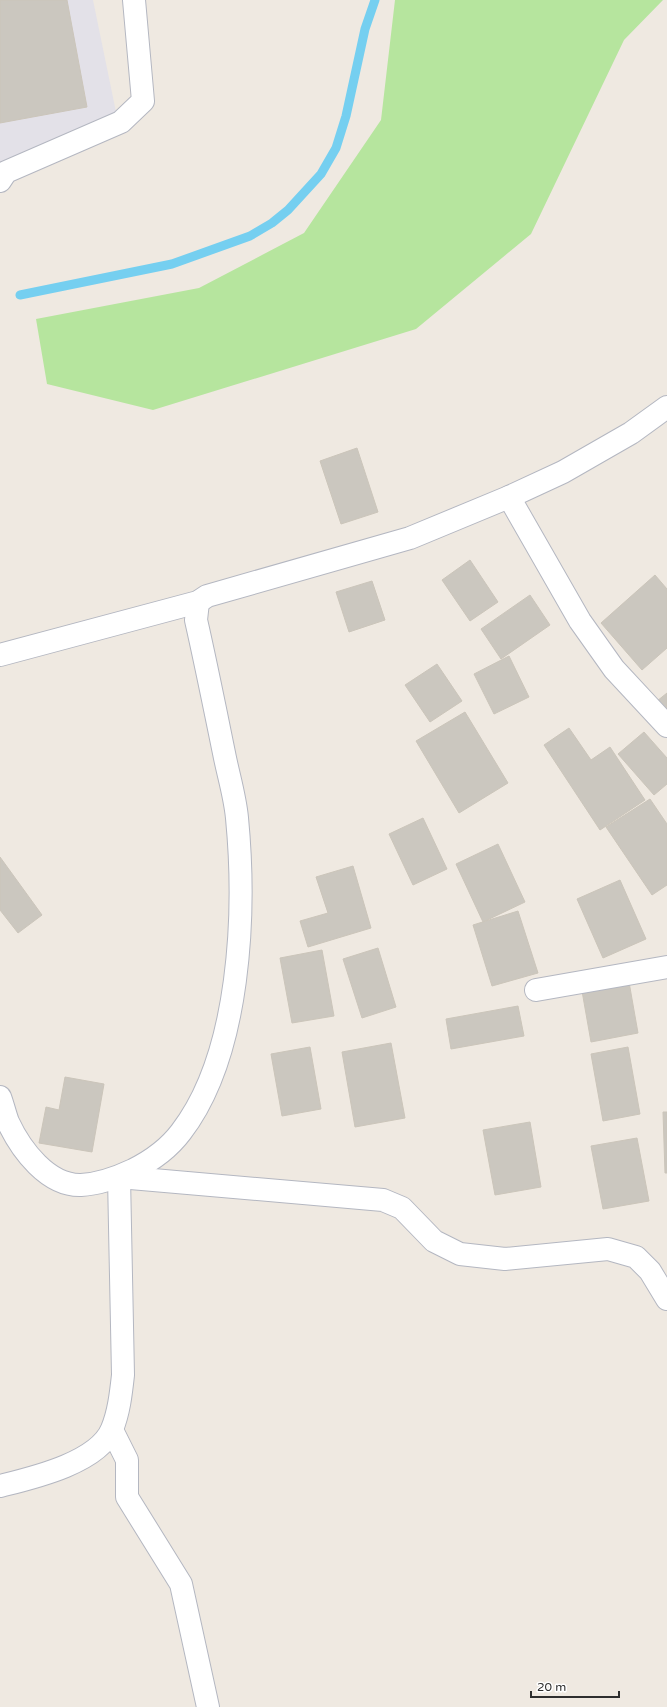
<svg xmlns="http://www.w3.org/2000/svg" width="667" height="1707" font-family="'Varela Round',sans-serif">
<style>
.industrial{fill:#e3e1e8}
.green{fill:#b6e59e}
.lines{fill:none;stroke-linecap:round;stroke-linejoin:round}
.stream{stroke:#75cff0;stroke-width:9}
.building{fill:#cbc7bf;stroke:#cbc5ba}
.minor-casing{stroke:#b4b7c1;stroke-width:24}
.minor{stroke:#fff;stroke-width:22}
</style>
<rect width="100%" height="100%" fill="#efe9e1"/>
<polygon class="industrial" points="0,0 93,0 116,112 0,168"/>
<polygon class="green" points="395,0 663,0 624,40 531,234 416,329 153,410 47,384 36,319 199,288 304,233 381,120"/>
<g class="lines">
<polyline class="stream" points="20,295 172,264 250,236 272,223 288,210 321,174 336,148 346,116 365,29 375,0"/>
</g>
<g class="building">
<polygon points="0,0 67,0 87,107 0,123"/>
<polygon points="357,448 378,512 341,524 320,461"/>
<polygon points="470,560 498,602 470,621 442,580"/>
<polygon points="655,575 667,589 667,648 642,670 601,623"/>
<polygon points="372,581 385,620 349,632 336,592"/>
<polygon points="530,595 550,625 501,659 481,629"/>
<polygon points="509,656 529,697 494,714 474,674"/>
<polygon points="437,664 462,701 430,722 405,685"/>
<polygon points="667,693 667,712 657,701"/>
<polygon points="465,712 508,783 459,813 416,741"/>
<polygon points="569,728 591,760 610,747 645,800 600,830 544,745"/>
<polygon points="644,732 667,758 667,784 654,795 618,754"/>
<polygon points="650,799 667,824 667,885 652,895 606,827"/>
<polygon points="423,818 447,869 413,885 389,834"/>
<polygon points="498,844 525,902 483,922 456,864"/>
<polygon points="0,857 42,915 18,933 0,910"/>
<polygon points="353,866 371,928 308,947 300,921 328,913 316,877"/>
<polygon points="620,880 646,939 603,958 577,899"/>
<polygon points="518,911 538,973 492,986 473,925"/>
<polygon points="378,948 396,1007 362,1018 343,959"/>
<polygon points="322,950 334,1016 292,1023 280,958"/>
<polygon points="629,982 638,1033 591,1042 582,991"/>
<polygon points="518,1006 524,1036 451,1049 446,1019"/>
<polygon points="391,1043 405,1118 355,1127 342,1052"/>
<polygon points="310,1047 321,1109 282,1116 271,1054"/>
<polygon points="628,1047 640,1114 603,1121 591,1054"/>
<polygon points="65,1077 104,1084 92,1152 39,1143 46,1107 59,1110"/>
<polygon points="663,1112 667,1112 667,1173 665,1173"/>
<polygon points="530,1122 541,1187 495,1195 483,1130"/>
<polygon points="637,1138 649,1201 603,1209 591,1146"/>
</g>
<g class="lines">
<g class="minor-casing">
<g id="minor">
<polyline points="0,181 6,172 121,122 143,101 134,0"/>
<polyline points="509,497 580,621 614,669 667,726"/>
<polyline points="0,655 198,602 207,596 410,538 509,497 563,472 631,433 667,407"/>
<polyline points="536,990 667,967"/>
<path d="M0,1097c3,8 5,17 8,25 13,28 40,64 73,63 19,-1 35,-7 52,-15 18,-9 36,-22 48,-38 60,-78 65,-220 56,-314 -2,-22 -9,-44 -13,-65 -9,-44 -18,-89 -28,-133l2,-18"/>
<polyline points="119,1177 383,1200 402,1208 434,1241 460,1254 505,1259 608,1249 636,1257 650,1271 667,1299"/>
<polyline points="112,1430 127,1460 127,1497 181,1584 208,1707"/>
<path d="M0,1486c32,-8 98,-23 112,-57 7,-17 9,-36 11,-54l-4,-198"/>
</g>
</g>
<use href="#minor" class="minor"/>
</g>
<path d="M531 1691v6h88v-6" fill="none" stroke="#2e2e2e" stroke-width="2"/>
<text x="537" y="1691" font-size="12" fill="#2e2e2e" stroke="#ffffff" stroke-width="3" paint-order="stroke">20 m</text>
</svg>
